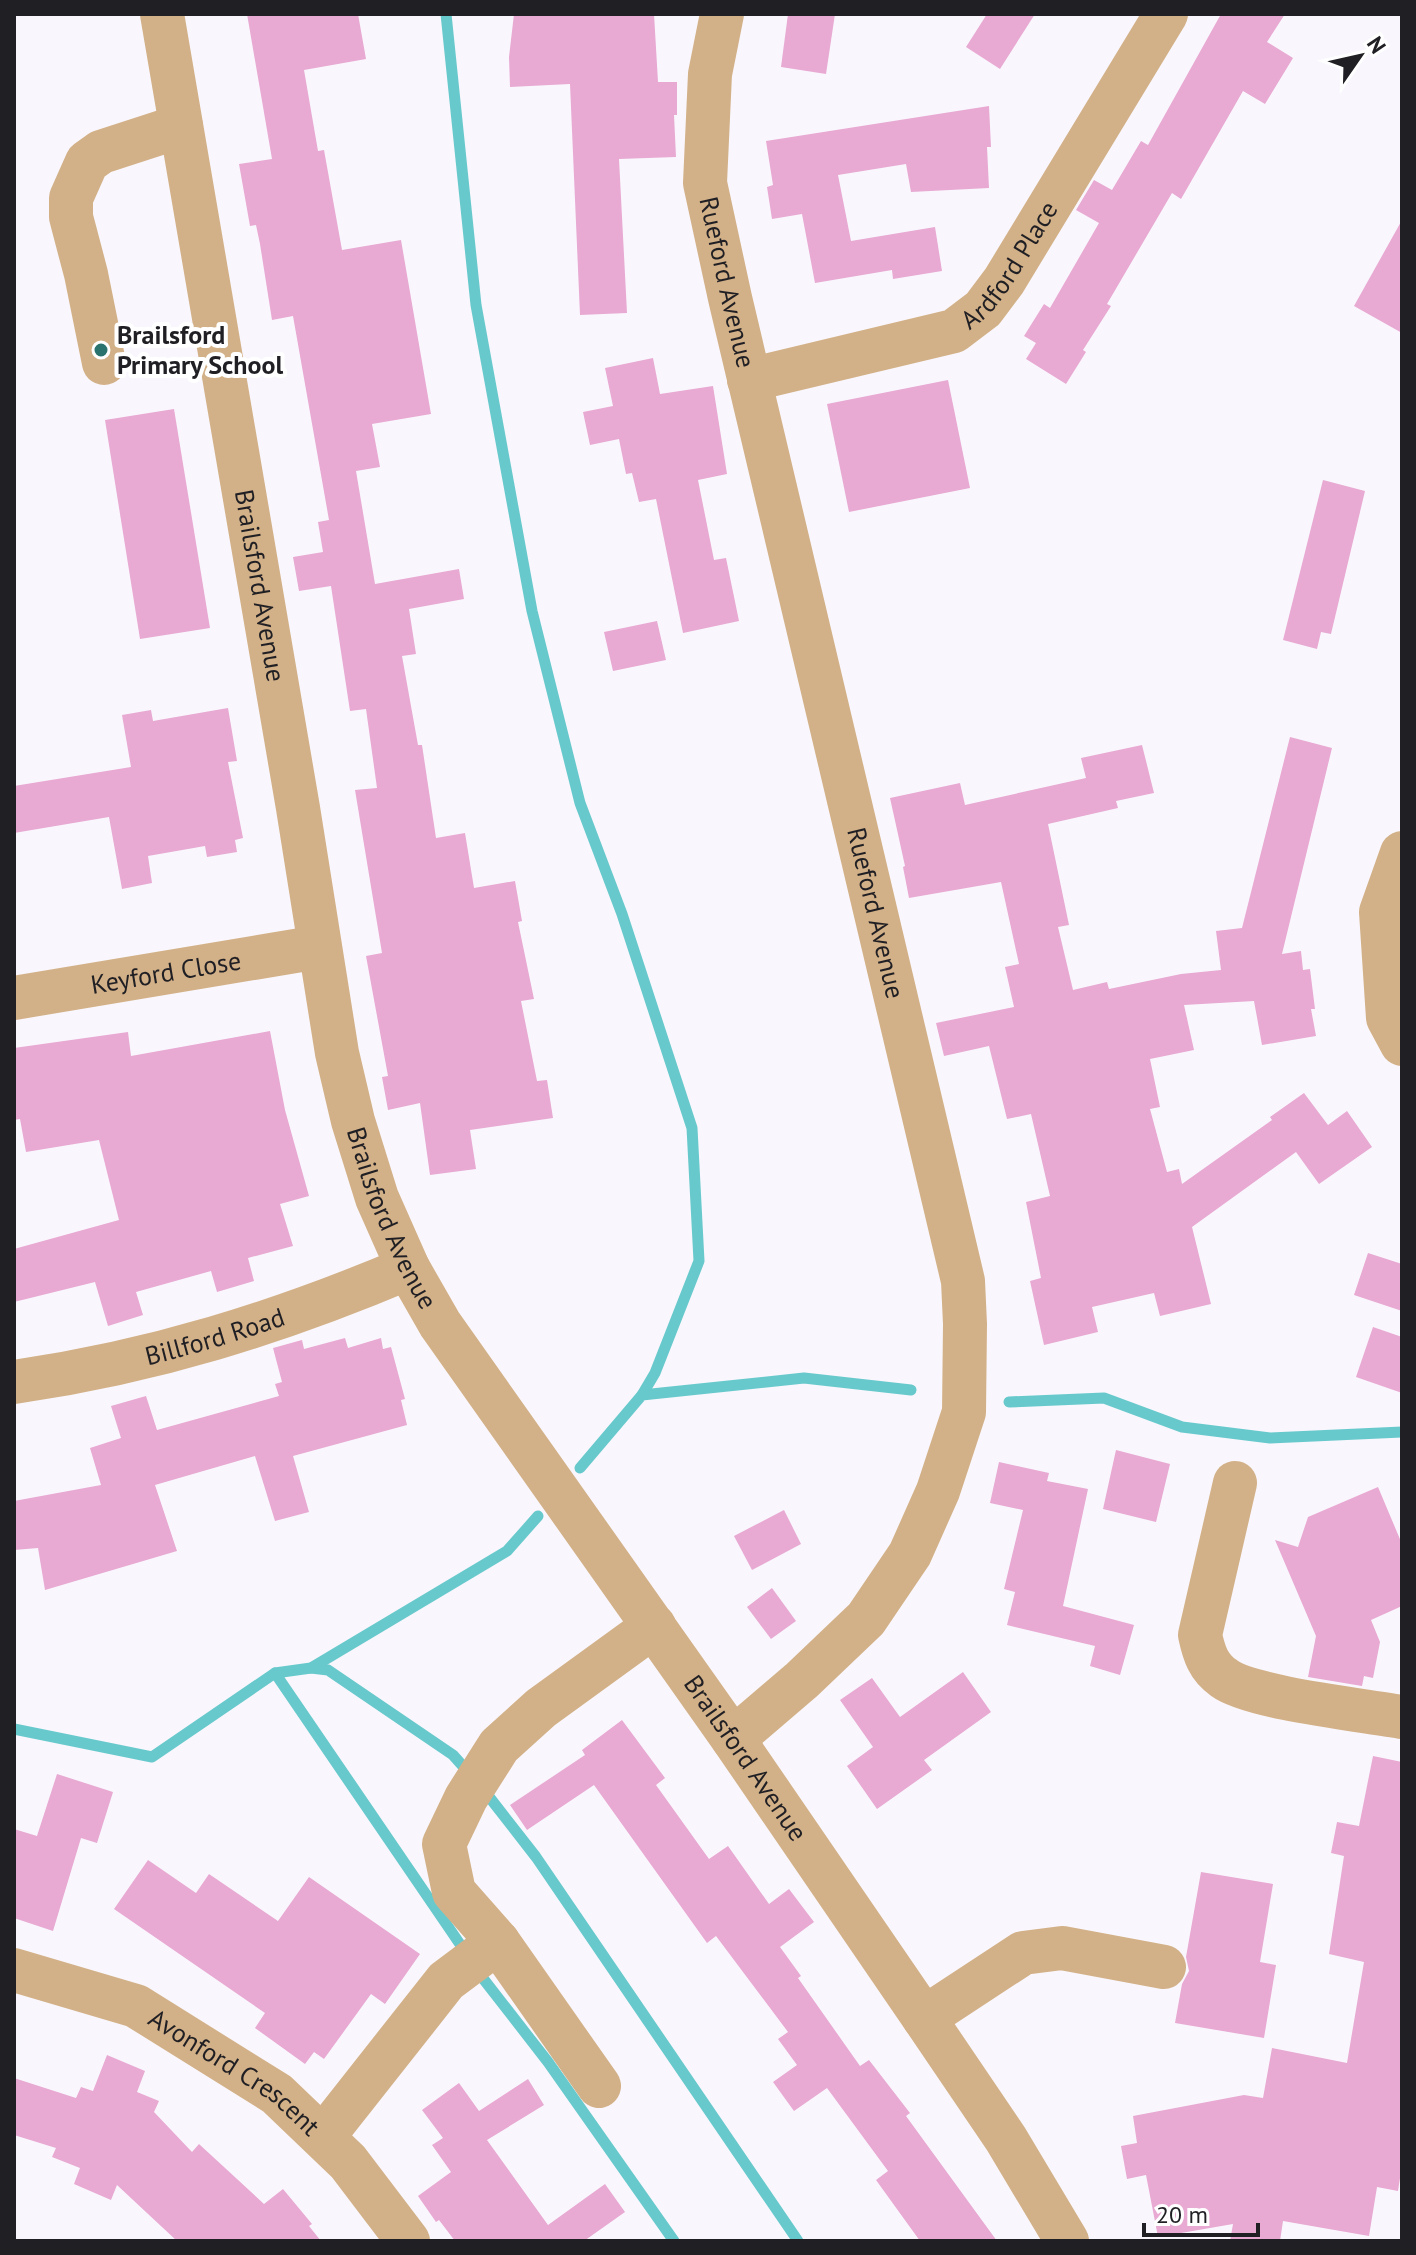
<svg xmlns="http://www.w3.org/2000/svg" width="1416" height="2255" font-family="'PT Sans',sans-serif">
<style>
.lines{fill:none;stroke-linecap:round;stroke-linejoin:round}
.stream{stroke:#68c9cc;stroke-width:11}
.building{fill:#e8a9d3}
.minor{stroke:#d3b188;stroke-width:44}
.poi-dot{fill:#29726e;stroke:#fff;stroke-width:3}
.labels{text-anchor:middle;stroke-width:8;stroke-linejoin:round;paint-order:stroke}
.street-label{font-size:26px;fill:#201f24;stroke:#fff}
.poi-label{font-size:26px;font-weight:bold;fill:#201f24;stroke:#fff;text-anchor:start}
</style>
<rect width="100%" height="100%" fill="#f9f7fd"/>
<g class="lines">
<g class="stream">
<polyline points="446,14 476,305 532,611 580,803 622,914 692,1128 699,1261 655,1373 642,1395"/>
<polyline points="1009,1402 1104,1398 1182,1427 1270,1438 1402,1432"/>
<polyline points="580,1468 642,1395 804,1378 911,1390"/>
<polyline points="311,1668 328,1670 453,1755 469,1773"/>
<polyline points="275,1673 464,1950"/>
<polyline points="14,1729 152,1757 275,1673 311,1668 507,1551 538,1516"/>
<polyline points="483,1789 536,1857 798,2241"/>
<polyline points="478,1972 548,2062 674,2241"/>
</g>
</g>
<g class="building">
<polygon points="247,14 358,14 366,59 304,70 318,151 324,150 342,250 401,240 431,414 372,424 380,467 356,471 375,584 459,569 464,599 409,609 416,654 402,656 418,745 422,745 436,838 465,833 474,888 515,881 522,921 518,922 534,999 521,1001 537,1081 547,1080 553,1118 470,1130 476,1169 430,1175 420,1103 388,1110 382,1077 388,1076 366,956 382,953 355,790 377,788 366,709 350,711 331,586 299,591 293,557 323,552 318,522 329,520 293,316 272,320 260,244 256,225 250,226 239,164 272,159"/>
<polygon points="514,14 654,14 658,82 677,82 677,115 674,115 676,157 619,159 627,313 580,315 570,84 510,87 509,57"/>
<polygon points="788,14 835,14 826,74 781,67"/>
<polygon points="987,14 1035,14 1000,69 966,47"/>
<polygon points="1221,14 1285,14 1267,42 1293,58 1265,104 1243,91 1181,199 1172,193 1107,304 1111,306 1083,350 1086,352 1066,384 1026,359 1036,343 1024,336 1044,304 1050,308 1099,223 1076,210 1094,180 1112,190 1141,141 1148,145"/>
<polygon points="989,106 991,147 987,147 989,188 911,192 906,164 838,175 851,241 935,227 942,271 893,279 892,270 815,283 802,214 772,219 767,187 773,185 766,141"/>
<polygon points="1402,220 1402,333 1354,306"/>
<polygon points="653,358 660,394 713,386 727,474 698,480 714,560 726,558 739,621 683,633 656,499 639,502 632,473 626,474 619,439 590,445 583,412 613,406 605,368"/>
<polygon points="948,380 970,488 849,512 827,404"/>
<polygon points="174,409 210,628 140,639 105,420"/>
<polygon points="1323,480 1365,491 1331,634 1321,632 1317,649 1283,640"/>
<polygon points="657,621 666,660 613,671 604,632"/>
<polygon points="228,708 237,761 228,762 243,838 235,840 237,852 207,857 205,846 148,856 152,883 122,889 109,817 14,833 14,786 131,767 122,715 151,710 153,721"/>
<polygon points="1290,737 1332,748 1282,954 1301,951 1303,970 1310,969 1315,1009 1311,1009 1316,1036 1262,1045 1254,1001 1184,1005 1194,1050 1150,1059 1160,1107 1150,1109 1167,1172 1179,1169 1182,1184 1272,1120 1270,1117 1304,1093 1328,1125 1347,1111 1372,1147 1319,1184 1296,1152 1192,1227 1211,1304 1160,1316 1154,1293 1092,1307 1098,1332 1044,1345 1030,1281 1041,1278 1026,1202 1050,1196 1031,1114 1007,1119 989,1046 944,1056 936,1023 1014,1007 1005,967 1019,964 1001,882 909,898 903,867 905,866 890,798 960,783 965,805 1086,778 1081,758 1142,745 1154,793 1116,801 1118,808 1048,824 1069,925 1058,927 1073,990 1107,982 1109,989 1181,974 1221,970 1216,931 1242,928"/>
<polygon points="270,1031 285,1110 309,1196 280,1204 293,1246 248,1258 254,1281 217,1292 211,1271 136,1292 143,1315 108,1326 95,1282 14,1302 14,1249 119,1220 99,1140 26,1152 20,1119 14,1120 14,1048 128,1032 131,1056"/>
<polygon points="1368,1253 1402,1264 1402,1311 1354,1295"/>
<polygon points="1373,1327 1402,1337 1402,1393 1356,1377"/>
<polygon points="345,1338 348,1348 381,1338 383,1349 391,1347 405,1399 401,1400 407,1425 293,1456 309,1512 275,1521 255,1456 155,1485 177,1551 45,1590 38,1548 14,1550 14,1501 101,1485 90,1448 121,1438 111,1406 146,1396 157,1430 279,1396 275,1384 282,1382 273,1348 302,1340 304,1349"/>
<polygon points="1116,1450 1170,1464 1156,1522 1103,1509"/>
<polygon points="999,1462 1049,1473 1047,1481 1088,1489 1063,1606 1134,1625 1120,1675 1090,1666 1095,1646 1007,1625 1015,1592 1004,1589 1023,1510 990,1503"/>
<polygon points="1378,1487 1402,1544 1402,1606 1371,1620 1380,1642 1373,1678 1364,1676 1362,1686 1308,1677 1316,1636 1275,1540 1298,1547 1308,1517"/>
<polygon points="784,1510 801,1544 752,1570 734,1536"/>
<polygon points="772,1588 796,1621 771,1639 747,1607"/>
<polygon points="963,1672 991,1712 924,1760 932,1770 877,1809 847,1766 873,1747 840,1700 872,1678 900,1717"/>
<polygon points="622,1720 665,1778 656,1785 709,1859 728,1846 769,1904 789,1889 814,1922 780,1947 801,1976 798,1978 860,2066 869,2060 910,2113 906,2116 997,2241 920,2241 876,2180 888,2171 827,2088 794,2111 773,2082 797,2065 778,2039 788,2032 716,1936 707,1943 594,1785 527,1830 510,1805 585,1755 582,1750"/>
<polygon points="1373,1756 1402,1762 1402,2165 1398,2191 1377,2187 1369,2236 1283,2221 1280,2241 1230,2241 1233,2224 1158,2237 1146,2175 1127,2179 1121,2146 1137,2143 1133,2116 1244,2095 1263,2098 1272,2048 1347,2063 1364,1962 1329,1954 1344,1856 1331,1853 1337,1822 1359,1826"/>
<polygon points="57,1774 113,1792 97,1843 81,1838 53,1931 14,1918 14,1829 37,1836"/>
<polygon points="148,1860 196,1893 209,1874 278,1921 309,1877 420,1954 385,2004 371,1994 324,2059 314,2052 305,2064 255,2028 265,2013 114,1909"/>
<polygon points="1201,1872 1273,1884 1260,1962 1276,1965 1264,2038 1175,2023 1182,1984 1189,1971 1186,1957"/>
<polygon points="107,2055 145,2071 137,2092 159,2101 154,2112 192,2152 199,2144 264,2204 283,2189 312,2224 309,2226 321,2241 177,2241 117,2185 111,2200 74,2184 80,2168 52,2157 56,2148 14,2135 14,2078 76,2098 81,2087 93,2091"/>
<polygon points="528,2079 544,2105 487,2140 548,2225 605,2184 625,2212 584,2241 455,2241 439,2220 436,2222 418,2196 451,2172 432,2145 443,2138 422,2110 459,2083 479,2111"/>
</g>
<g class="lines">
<g class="minor">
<path id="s1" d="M162,14l136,794 39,245 16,68 24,77 31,70 32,56 293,415 191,279 82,121 61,102"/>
<path id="s2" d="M722,14l-12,60 -5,109 25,115 233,983 2,43 -1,88 -26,79 -28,63 -44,65 -64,61 -69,59"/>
<polyline points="104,363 86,274 71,217 71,198 87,162 101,152 181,126"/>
<path id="s3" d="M749,380l205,-49 29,-22 21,-28 162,-267"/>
<polyline points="1402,853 1381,912 1388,1018 1402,1044"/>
<path id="s4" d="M14,998l305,-51"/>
<path id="s5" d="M14,1382c139,-20 264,-59 394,-114"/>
<path d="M1235,1483l-35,152c4,18 8,32 24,43 27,20 139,32 178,39"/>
<path id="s6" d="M14,1970l122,36 141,88 71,68 60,79"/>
<polyline points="924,2018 1023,1953 1062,1948 1164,1967"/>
<polyline points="599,2086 498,1942 454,1892 444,1844 466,1798 499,1746 541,1708 654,1626"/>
<polyline points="323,2137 446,1981 498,1942"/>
</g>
</g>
<circle class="poi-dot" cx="101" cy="350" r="8"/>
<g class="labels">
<g class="street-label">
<text dy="9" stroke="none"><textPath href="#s3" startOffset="298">Ardford Place</textPath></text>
<text dy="9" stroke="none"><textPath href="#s2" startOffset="272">Rueford Avenue</textPath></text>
<text dy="9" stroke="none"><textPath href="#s1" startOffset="580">Brailsford Avenue</textPath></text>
<text dy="9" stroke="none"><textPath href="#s2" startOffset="920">Rueford Avenue</textPath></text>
<text dy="9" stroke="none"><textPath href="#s4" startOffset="154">Keyford Close</textPath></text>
<text dy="9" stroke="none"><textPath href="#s1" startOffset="1228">Brailsford Avenue</textPath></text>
<text dy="9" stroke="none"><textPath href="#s5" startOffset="206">Billford Road</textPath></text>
<text dy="9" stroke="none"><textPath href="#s1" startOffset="1876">Brailsford Avenue</textPath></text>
<text dy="9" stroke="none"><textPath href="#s6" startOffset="246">Avonford Crescent</textPath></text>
</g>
<g class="poi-label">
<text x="117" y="344">Brailsford<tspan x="117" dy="30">Primary School</tspan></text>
</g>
</g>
<rect width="1416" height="2255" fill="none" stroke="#201f24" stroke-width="32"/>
<g transform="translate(1360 56) rotate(56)" stroke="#ffffff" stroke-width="6" paint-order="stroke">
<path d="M0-6L14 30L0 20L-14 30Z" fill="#201f24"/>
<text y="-12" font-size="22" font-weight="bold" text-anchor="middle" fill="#201f24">N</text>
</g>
<path d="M1144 2223v12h114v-12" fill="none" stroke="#201f24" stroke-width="4"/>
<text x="1156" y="2223" font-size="24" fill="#201f24" stroke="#ffffff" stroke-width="6" paint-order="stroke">20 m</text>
</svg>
